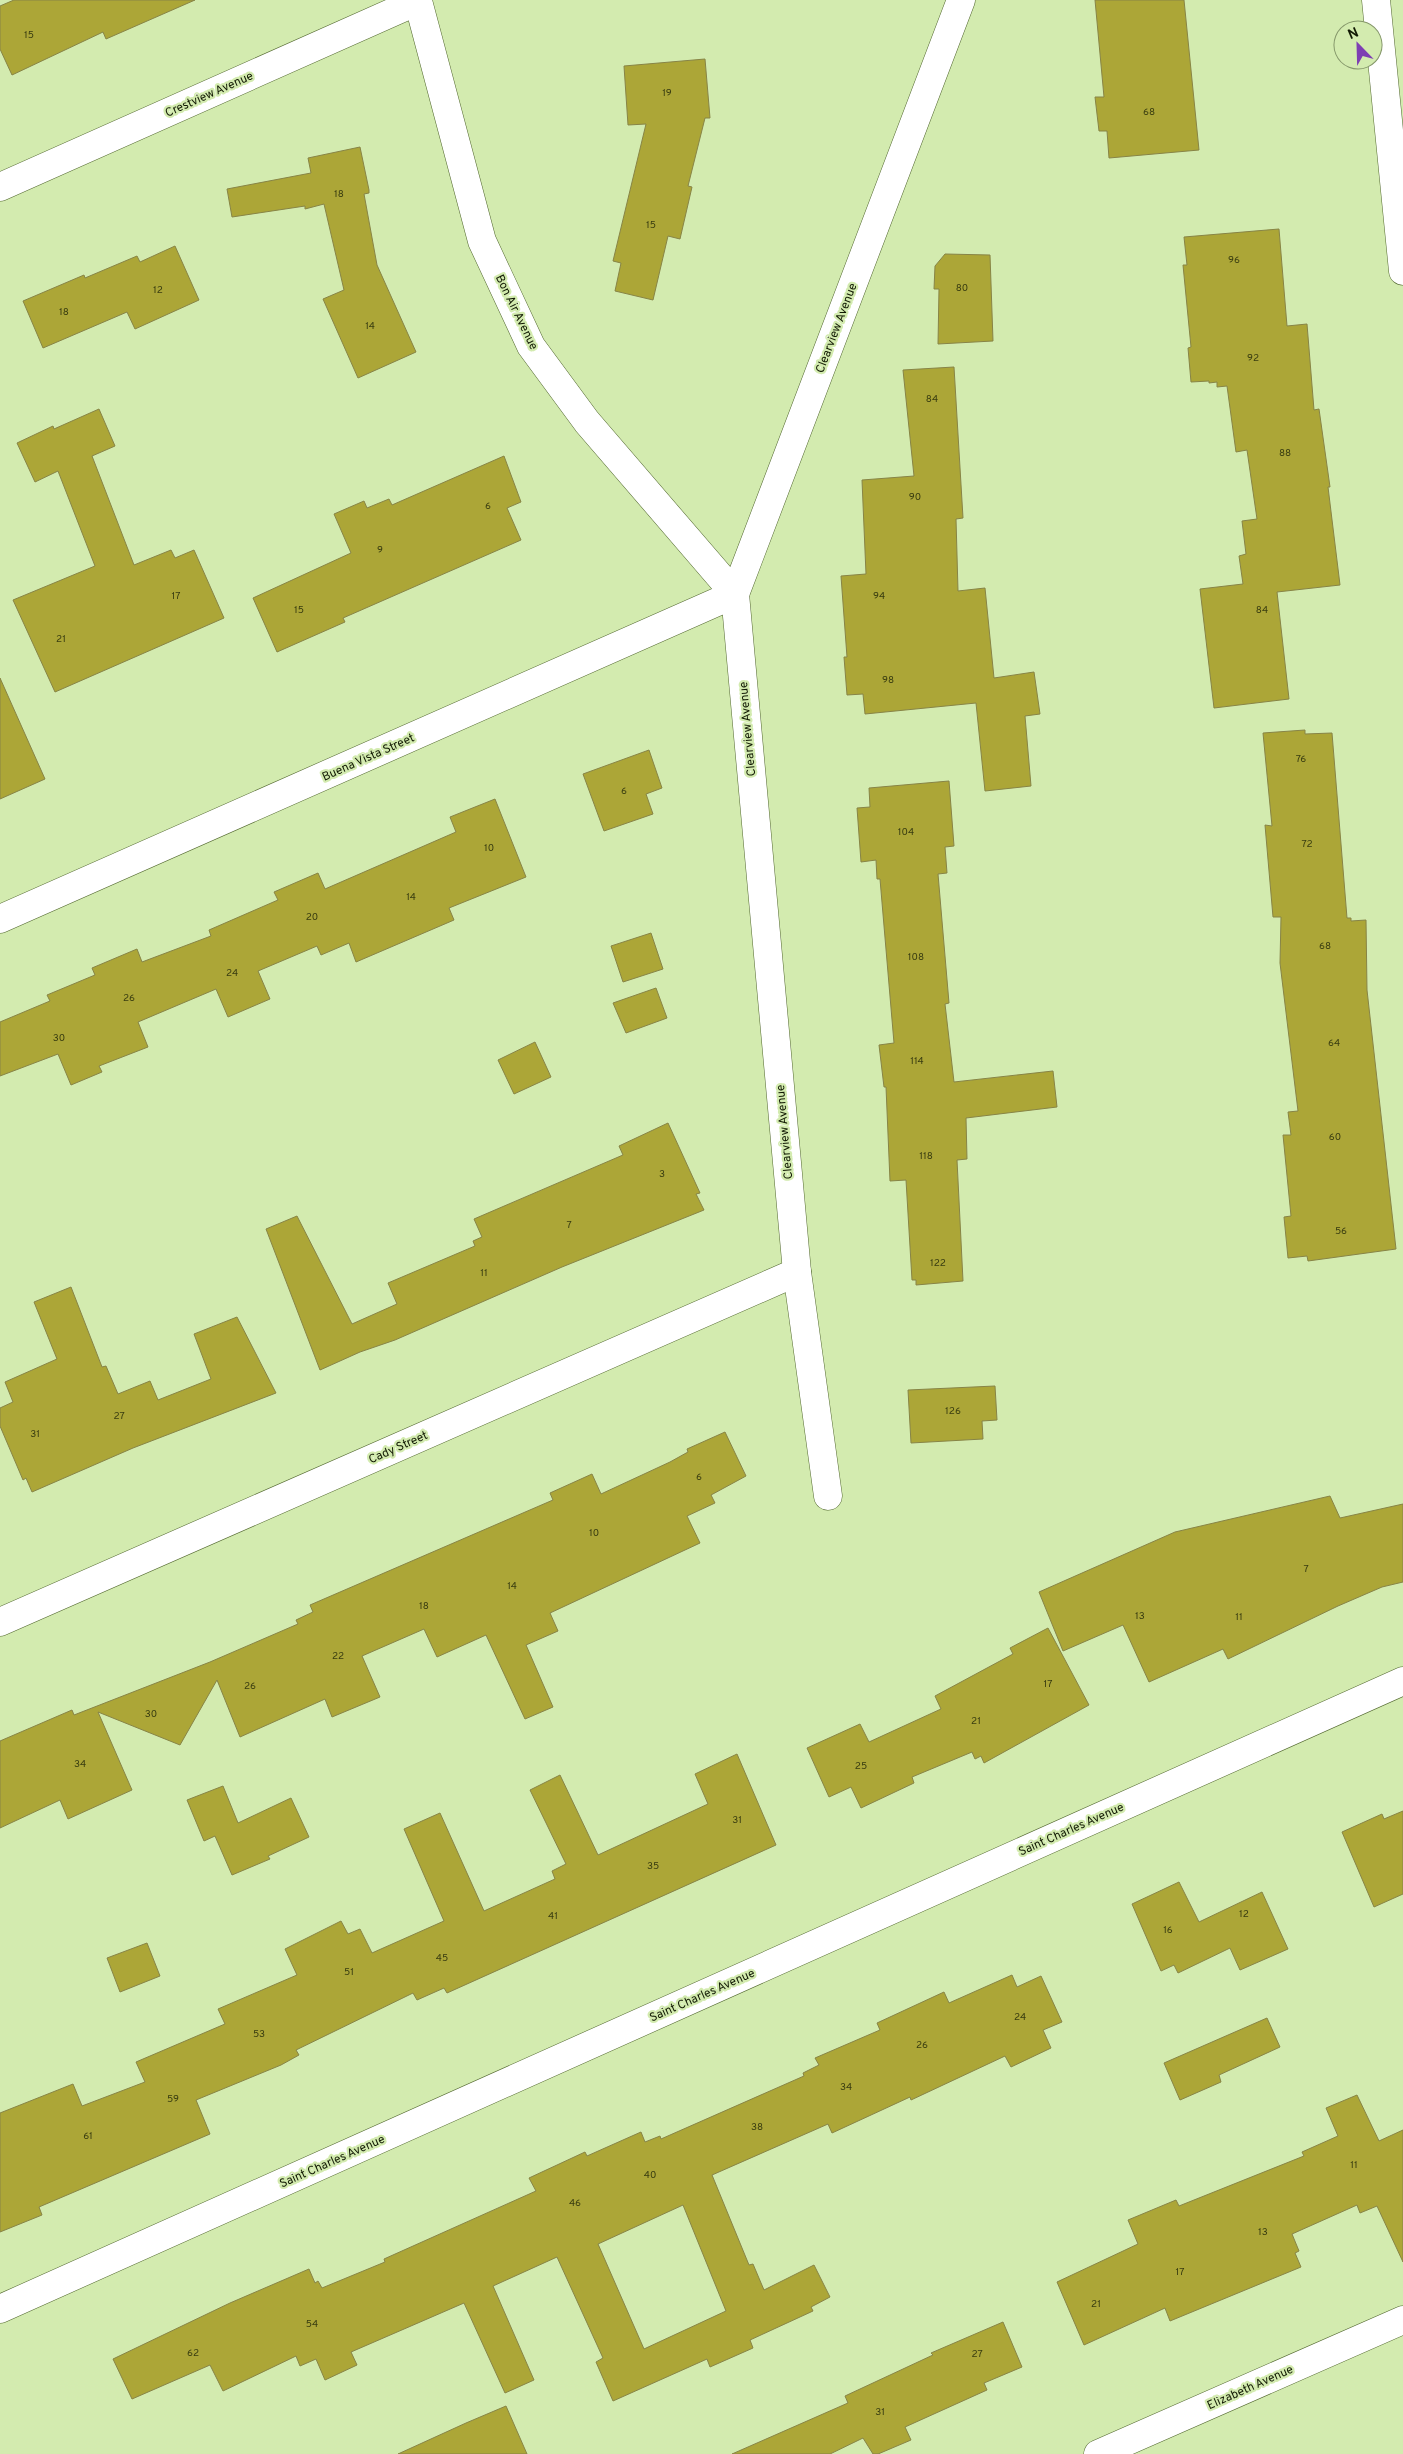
<svg xmlns="http://www.w3.org/2000/svg" width="1403" height="2454" font-family="Overpass,sans-serif">
<style>
.building{fill:#aca637;stroke:#878446;fill-rule:evenodd}
.lines{fill:none;stroke-linecap:round;stroke-linejoin:round}
.minor-casing{stroke:#536830;stroke-width:29}
.tertiary-casing{stroke:#536830;stroke-width:29}
.minor{stroke:#fff;stroke-width:28}
.tertiary{stroke:#fff;stroke-width:28}
.labels{text-anchor:middle;stroke-width:4.5;stroke-linejoin:round;paint-order:stroke}
.number-label{font-size:10px;fill:#383c10}
.street-label{font-size:12px;fill:#111903;stroke:#d3ebaf}
</style>
<rect width="100%" height="100%" fill="#d3ebaf"/>
<g class="building">
<polygon points="14,0 195,0 106,39 103,32 12,75 0,49 0,6"/>
<polygon points="1095,0 1184,0 1199,150 1109,158 1107,131 1099,131 1095,97 1104,97"/>
<polygon points="705,59 710,118 705,118 688,186 692,187 680,239 668,236 653,300 615,291 621,263 613,261 646,124 628,125 624,66"/>
<polygon points="360,147 369,190 369,193 364,194 377,265 416,352 358,378 323,299 344,290 324,204 305,209 305,206 232,217 227,189 311,173 308,158"/>
<polygon points="1279,229 1287,326 1307,324 1314,410 1319,409 1330,487 1328,487 1340,585 1277,592 1289,699 1214,708 1200,589 1243,584 1239,556 1246,554 1242,521 1257,519 1247,450 1236,452 1227,386 1217,387 1217,382 1209,383 1209,381 1191,382 1188,348 1191,347 1183,265 1187,265 1184,237"/>
<polygon points="175,246 199,300 135,329 127,312 43,348 23,301 84,275 85,278 137,256 140,262"/>
<polygon points="945,254 990,255 993,341 938,344 939,289 934,289 935,266"/>
<polygon points="954,367 963,518 956,519 958,591 985,588 994,678 1034,672 1040,714 1025,716 1031,786 985,791 976,703 865,714 863,694 847,695 844,657 847,657 841,576 866,574 862,480 914,476 903,370"/>
<polygon points="99,409 115,446 92,456 134,565 171,550 175,558 194,550 224,618 55,692 13,600 95,566 58,471 35,482 17,443 53,426 54,429"/>
<polygon points="504,456 521,502 507,508 521,540 343,618 345,622 277,652 253,598 351,553 334,514 364,501 367,508 389,499 392,505"/>
<polygon points="0,678 45,779 0,799"/>
<polygon points="1305,730 1305,734 1332,733 1347,918 1351,918 1351,921 1366,920 1367,990 1396,1249 1308,1261 1307,1256 1288,1258 1284,1217 1291,1216 1283,1135 1291,1135 1288,1112 1298,1111 1280,963 1281,917 1273,917 1265,825 1272,826 1263,733"/>
<polygon points="649,750 662,788 646,794 653,814 604,831 583,774"/>
<polygon points="949,781 954,846 945,847 947,873 938,874 949,1003 945,1004 954,1082 1053,1071 1057,1107 966,1118 967,1159 957,1160 963,1281 916,1285 916,1280 912,1280 906,1180 890,1181 886,1087 884,1087 879,1045 894,1043 880,879 877,879 876,860 861,862 857,808 870,807 869,788"/>
<polygon points="495,799 526,877 449,908 454,920 356,962 349,943 321,955 317,946 258,971 270,999 228,1017 216,989 138,1022 148,1047 99,1066 102,1072 71,1085 58,1054 0,1076 0,1022 50,1001 47,995 95,975 92,968 137,949 142,962 211,936 209,930 278,900 274,892 318,873 325,889 456,832 450,817"/>
<polygon points="651,933 663,969 623,982 611,946"/>
<polygon points="656,988 667,1018 626,1033 613,1003"/>
<polygon points="535,1042 551,1077 514,1094 498,1060"/>
<polygon points="668,1123 700,1193 696,1194 704,1210 562,1267 395,1340 360,1352 320,1370 266,1229 297,1216 352,1324 397,1304 388,1283 475,1246 473,1241 482,1237 474,1219 623,1155 619,1146"/>
<polygon points="71,1287 102,1367 106,1366 118,1394 150,1381 158,1400 211,1379 194,1334 237,1317 276,1393 133,1448 32,1492 26,1478 23,1480 0,1426 0,1408 13,1402 5,1382 57,1359 34,1302"/>
<polygon points="995,1386 997,1420 982,1421 983,1439 911,1443 908,1390"/>
<polygon points="725,1432 746,1476 711,1495 715,1503 687,1516 700,1543 550,1613 558,1631 526,1645 553,1707 525,1719 486,1635 437,1657 424,1629 362,1656 380,1697 332,1717 325,1699 240,1737 217,1680 180,1745 98,1712 132,1790 68,1819 60,1800 0,1828 0,1741 72,1710 74,1715 210,1662 298,1624 296,1620 313,1612 310,1605 553,1500 550,1493 592,1474 601,1494 670,1462 688,1452 687,1449"/>
<polygon points="1330,1496 1340,1518 1403,1504 1403,1582 1382,1587 1338,1606 1228,1659 1223,1649 1149,1682 1123,1625 1063,1651 1039,1592 1175,1532"/>
<polygon points="1048,1628 1089,1705 984,1763 981,1756 975,1759 972,1752 912,1777 914,1783 861,1808 851,1787 829,1797 807,1748 860,1724 869,1742 941,1709 935,1696 1013,1654 1010,1648"/>
<polygon points="737,1754 776,1845 447,1993 444,1988 417,2000 413,1993 296,2050 299,2055 281,2065 196,2100 210,2134 39,2207 42,2215 0,2232 0,2113 73,2084 82,2106 145,2082 136,2062 225,2024 218,2009 297,1975 285,1949 341,1921 348,1934 360,1929 372,1953 444,1921 404,1829 440,1813 484,1911 555,1879 552,1871 566,1864 530,1790 560,1775 598,1855 708,1804 695,1774"/>
<polygon points="223,1786 238,1823 291,1798 309,1837 268,1856 270,1859 232,1875 215,1836 204,1841 187,1800"/>
<polygon points="1403,1811 1403,1894 1374,1907 1342,1832 1382,1814 1384,1819"/>
<polygon points="1179,1882 1199,1922 1262,1892 1288,1949 1240,1970 1230,1948 1178,1973 1174,1965 1161,1971 1132,1904"/>
<polygon points="147,1943 160,1976 120,1992 107,1958"/>
<path d="M1012,1975l5,12 24,-11 21,46 -19,8 8,18 -40,19 -6,-11 -94,44 -1,-3 -78,36 -4,-9 -116,51 37,90 4,-1 11,26 50,-25 16,32 -19,10 2,4 -63,29 3,8 -43,19 -3,-8 -94,42 -17,-39 7,-4 -46,-101 -64,29 41,94 -29,13 -41,-90 -113,49 6,13 -32,15 -9,-21 -16,7 -4,-10 -73,35 -13,-26 -78,34 -19,-40 117,-56 79,-34 6,14 3,-2 4,7 63,-26 -1,-3 152,-68 -7,-13 56,-26 2,4 54,-24 4,10 15,-6 1,3 143,-63 -1,-3 16,-8 -4,-7 65,-28 -3,-7 67,-31 5,11zM683,2205l43,106 -82,38 -46,-105z"/>
<polygon points="1267,2018 1280,2047 1219,2075 1221,2082 1180,2100 1164,2063"/>
<polygon points="1357,2095 1379,2141 1403,2130 1403,2262 1377,2206 1360,2213 1357,2205 1292,2234 1299,2251 1295,2253 1301,2267 1170,2321 1165,2308 1084,2345 1057,2282 1138,2244 1128,2220 1176,2200 1179,2206 1304,2156 1302,2152 1338,2136 1326,2108"/>
<polygon points="1003,2322 1022,2367 984,2383 987,2390 905,2427 911,2440 878,2454 873,2454 863,2438 830,2454 732,2454 848,2403 845,2396 933,2355 931,2353"/>
<polygon points="506,2406 527,2454 398,2454 466,2423"/>
</g>
<g class="lines">
<g class="minor-casing">
<g id="minor">
<polyline points="1376,0 1403,271"/>
<polyline points="0,919 735,594 797,1272 828,1496"/>
<polyline points="0,1622 797,1272"/>
<polyline points="0,2309 1403,1681"/>
<polyline points="1098,2454 1403,2320"/>
</g>
</g>
<g class="tertiary-casing">
<polyline id="tertiary" points="0,187 418,1 482,241 531,346 587,422 735,594 961,0"/>
</g>
<use href="#minor" class="minor"/>
<use href="#tertiary" class="tertiary"/>
</g>
<g class="labels">
<g class="number-label">
<text x="29" y="38">15</text>
<text x="667" y="96">19</text>
<text x="1149" y="115">68</text>
<text x="339" y="197">18</text>
<text x="651" y="228">15</text>
<text x="1234" y="263">96</text>
<text x="962" y="291">80</text>
<text x="158" y="293">12</text>
<text x="64" y="315">18</text>
<text x="370" y="329">14</text>
<text x="1253" y="361">92</text>
<text x="932" y="402">84</text>
<text x="1285" y="456">88</text>
<text x="915" y="500">90</text>
<text x="488" y="509">6</text>
<text x="380" y="553">9</text>
<text x="176" y="599">17</text>
<text x="879" y="599">94</text>
<text x="299" y="613">15</text>
<text x="1262" y="613">84</text>
<text x="61" y="642">21</text>
<text x="888" y="683">98</text>
<text x="1301" y="762">76</text>
<text x="624" y="794">6</text>
<text x="906" y="835">104</text>
<text x="1307" y="847">72</text>
<text x="489" y="851">10</text>
<text x="411" y="900">14</text>
<text x="312" y="920">20</text>
<text x="1325" y="949">68</text>
<text x="916" y="960">108</text>
<text x="232" y="976">24</text>
<text x="129" y="1001">26</text>
<text x="59" y="1041">30</text>
<text x="1334" y="1046">64</text>
<text x="917" y="1064">114</text>
<text x="1335" y="1140">60</text>
<text x="926" y="1159">118</text>
<text x="662" y="1177">3</text>
<text x="569" y="1228">7</text>
<text x="1341" y="1234">56</text>
<text x="938" y="1266">122</text>
<text x="484" y="1276">11</text>
<text x="953" y="1414">126</text>
<text x="119" y="1419">27</text>
<text x="35" y="1437">31</text>
<text x="699" y="1480">6</text>
<text x="594" y="1536">10</text>
<text x="1306" y="1572">7</text>
<text x="512" y="1589">14</text>
<text x="424" y="1609">18</text>
<text x="1140" y="1619">13</text>
<text x="1239" y="1620">11</text>
<text x="338" y="1659">22</text>
<text x="1048" y="1687">17</text>
<text x="250" y="1689">26</text>
<text x="151" y="1717">30</text>
<text x="976" y="1724">21</text>
<text x="80" y="1767">34</text>
<text x="861" y="1769">25</text>
<text x="737" y="1823">31</text>
<text x="653" y="1869">35</text>
<text x="1244" y="1917">12</text>
<text x="553" y="1919">41</text>
<text x="1168" y="1933">16</text>
<text x="442" y="1961">45</text>
<text x="349" y="1975">51</text>
<text x="1020" y="2020">24</text>
<text x="259" y="2037">53</text>
<text x="922" y="2048">26</text>
<text x="846" y="2090">34</text>
<text x="173" y="2102">59</text>
<text x="757" y="2130">38</text>
<text x="88" y="2139">61</text>
<text x="1354" y="2168">11</text>
<text x="650" y="2178">40</text>
<text x="575" y="2206">46</text>
<text x="1263" y="2235">13</text>
<text x="1180" y="2275">17</text>
<text x="1096" y="2307">21</text>
<text x="312" y="2327">54</text>
<text x="193" y="2356">62</text>
<text x="977" y="2357">27</text>
<text x="880" y="2415">31</text>
</g>
<g class="street-label">
<text transform="translate(209 94) rotate(-24)" y="4">Crestview Avenue</text>
<text transform="translate(517 312) rotate(64)" y="4">Bon Air Avenue</text>
<text transform="translate(836 328) rotate(-69)" y="4">Clearview Avenue</text>
<text transform="translate(747 729) rotate(-95)" y="4">Clearview Avenue</text>
<text transform="translate(368 757) rotate(-24)" y="4">Buena Vista Street</text>
<text transform="translate(784 1132) rotate(-95)" y="4">Clearview Avenue</text>
<text transform="translate(398 1447) rotate(-24)" y="4">Cady Street</text>
<text transform="translate(1071 1829) rotate(-24)" y="4">Saint Charles Avenue</text>
<text transform="translate(702 1995) rotate(-24)" y="4">Saint Charles Avenue</text>
<text transform="translate(332 2161) rotate(-24)" y="4">Saint Charles Avenue</text>
<text transform="translate(1250 2387) rotate(-24)" y="4">Elizabeth Avenue</text>
</g>
</g>
<g transform="translate(1358 45) rotate(337)"><circle r="24" fill="#d3ebaf" stroke="#85976a"/>
<path d="M0-4L9 19L0 12L-9 19Z" fill="#7e3eb3"/>
<text y="-8" font-size="14" font-weight="bold" text-anchor="middle" fill="#111903">N</text>
</g>
</svg>
